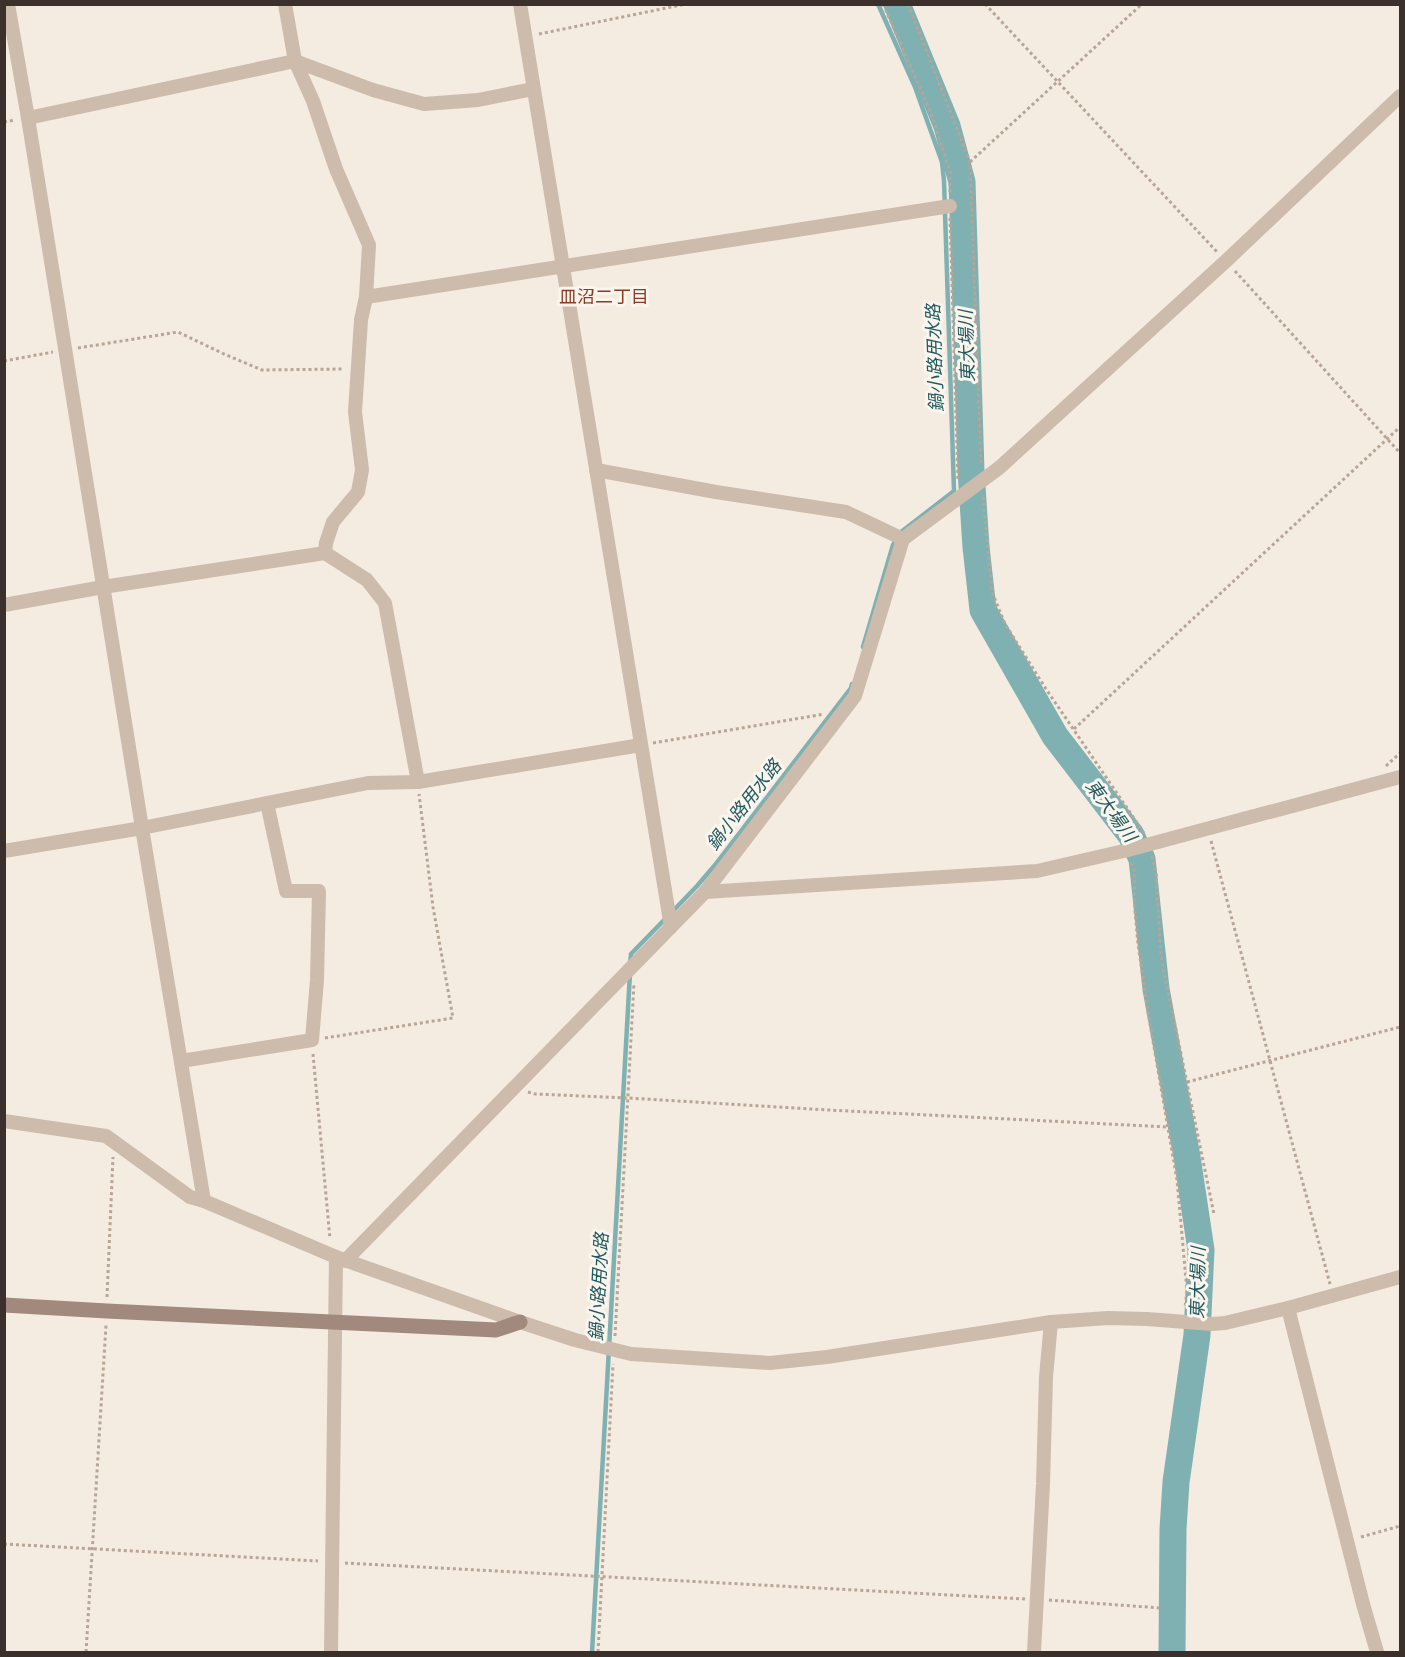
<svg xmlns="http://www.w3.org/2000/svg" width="1405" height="1657" font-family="Barlow,'Noto Sans JP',sans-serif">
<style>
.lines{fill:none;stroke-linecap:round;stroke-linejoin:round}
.stream{stroke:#7fb0b2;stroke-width:4.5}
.river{stroke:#7fb0b2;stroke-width:27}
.path{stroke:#b9a596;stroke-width:3;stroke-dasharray:3 3;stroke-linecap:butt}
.street{stroke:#cdbbac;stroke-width:14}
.secondary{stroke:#a18a7d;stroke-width:15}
.labels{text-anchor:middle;stroke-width:6;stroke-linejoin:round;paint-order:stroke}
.neighbourhood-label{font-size:18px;fill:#8c3b22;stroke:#fbf5ee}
.water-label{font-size:18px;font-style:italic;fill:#1f5a5e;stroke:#fbf5ee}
</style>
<rect width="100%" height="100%" fill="#f4ebe1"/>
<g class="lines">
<g class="stream">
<polyline points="863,647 893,545 901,532 954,491 944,181 942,162 915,87 878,4"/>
<polyline points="672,912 697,886 715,865 851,688 852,684"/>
<polyline points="630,964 631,954 666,918"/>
<polyline points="592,1652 630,973"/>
</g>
<polyline class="river" points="897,4 947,126 962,182 971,471 976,547 983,610 1055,736 1131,835 1142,859 1156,989 1187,1157 1201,1250 1197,1335 1176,1482 1173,1529 1172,1652"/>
<g class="path">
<polyline points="883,4 932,115 950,172 950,194"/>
<polyline points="908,4 970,162 981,464"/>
<polyline points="985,4 1218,253"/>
<polyline points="539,34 686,4"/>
<polyline points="4,122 15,120"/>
<polyline points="970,162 1142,4"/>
<polyline points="950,218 958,481"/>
<polyline points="1235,271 1400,453"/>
<polyline points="78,348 178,332 224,354 262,370 344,369"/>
<polyline points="4,361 53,352"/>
<polyline points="983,497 992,592 1005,624 1046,689 1144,833"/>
<polyline points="1074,729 1400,427"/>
<polyline points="653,743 824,714"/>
<polyline points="1386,766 1400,753"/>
<polyline points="1211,841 1330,1284"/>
<polyline points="1152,856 1156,873 1161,957 1214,1214"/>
<polyline points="1131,863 1134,871 1135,911 1138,944 1149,1018 1177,1180 1187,1291 1185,1308"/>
<polyline points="325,1038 453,1018 433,907 419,794"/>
<polyline points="313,1054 330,1239"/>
<polyline points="1187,1082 1400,1027"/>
<polyline points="528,1092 535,1094 628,1098 828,1110 1168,1127"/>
<polyline points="107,1297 113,1157"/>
<polyline points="615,1336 634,983"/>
<polyline points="1361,1537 1400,1526"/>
<polyline points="4,1544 318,1561"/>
<polyline points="345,1563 1025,1599"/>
<polyline points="1049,1600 1161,1608"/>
<polyline points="86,1652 106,1325"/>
<polyline points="598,1652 613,1364"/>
</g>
<g class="street">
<polyline points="8,4 28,118 142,828 204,1201"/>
<polyline points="285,4 295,61 313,101 336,169 369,245 366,297 361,320 355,412 362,470 358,492 333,522 326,543 325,553"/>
<polyline points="520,4 671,927"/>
<polyline points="28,118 295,61 373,90 424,104 478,100 533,89"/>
<polyline points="366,297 950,206"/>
<polyline points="596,470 716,492 846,512 903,539"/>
<polyline points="4,605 103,587 325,553 367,580 385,603 418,782"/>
<polyline points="4,851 142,828 368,783 418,782 641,745"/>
<polyline points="705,892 1037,871 1128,850 1400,777"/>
<polyline points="181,1061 312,1040 317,980 319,891 286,891 267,803"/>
<polyline points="4,1121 106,1136 190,1197 204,1201 336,1257 520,1322 575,1340 631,1354 770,1363 827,1357 1051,1322 1108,1318 1147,1319 1212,1324 1225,1323 1288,1308 1400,1277"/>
<polyline points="345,1261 705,892 855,696 903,539 999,468 1226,261 1400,96"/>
<polyline points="1288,1308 1363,1604 1377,1652"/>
<polyline points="331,1652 336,1257"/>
<polyline points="1034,1652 1043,1484 1046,1377 1051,1322"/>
</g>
<polyline class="secondary" points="4,1305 107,1311 496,1330 520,1322"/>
</g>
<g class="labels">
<g class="neighbourhood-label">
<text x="604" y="303">皿沼二丁目</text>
</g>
<g class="water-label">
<text transform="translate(967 346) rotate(-92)" y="6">東大場川</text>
<text transform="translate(935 358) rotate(-92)" y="6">鍋小路用水路</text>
<text transform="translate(744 805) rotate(-52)" y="6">鍋小路用水路</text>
<text transform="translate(1111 811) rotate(54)" y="6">東大場川</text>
<text transform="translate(1198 1283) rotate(-89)" y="6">東大場川</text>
<text transform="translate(599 1287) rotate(-87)" y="6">鍋小路用水路</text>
</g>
</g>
<rect width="1405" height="1657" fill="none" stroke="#3b302b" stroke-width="12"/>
</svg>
